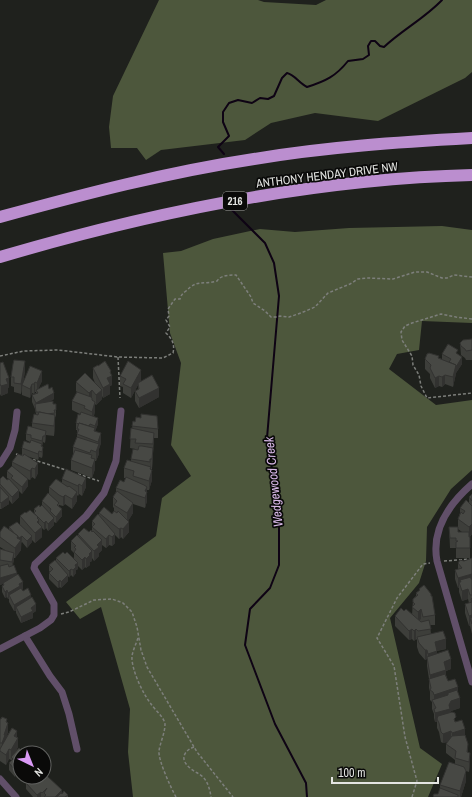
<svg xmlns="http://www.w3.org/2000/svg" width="472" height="797" font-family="'Archivo Narrow',sans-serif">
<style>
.forest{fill:#4d573c}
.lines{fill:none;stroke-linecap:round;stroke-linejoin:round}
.stream{stroke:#0e0314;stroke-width:2}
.path{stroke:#7d7f7b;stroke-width:1.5;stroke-dasharray:3 2;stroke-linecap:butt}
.street{stroke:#614f69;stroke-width:7}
.highway{stroke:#bb8ecf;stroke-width:12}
.wall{fill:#3d3e3a;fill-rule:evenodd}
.shaded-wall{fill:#323230}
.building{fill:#474844;stroke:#323230}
.labels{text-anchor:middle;stroke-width:3.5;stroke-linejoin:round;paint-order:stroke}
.shield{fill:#0a0a09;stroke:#a3a3a1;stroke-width:1}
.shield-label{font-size:11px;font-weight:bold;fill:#e4e5e2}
.street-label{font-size:12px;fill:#e4e5e2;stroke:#0a0a09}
.water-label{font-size:13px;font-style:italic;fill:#d7b7e6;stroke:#0a0a09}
</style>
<rect width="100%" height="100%" fill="#1f211d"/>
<g class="forest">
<polygon points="159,0 258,0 264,2 316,5 326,0 472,0 472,72 465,78 378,121 315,113 271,123 245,140 161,150 146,160 137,148 111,148 109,127 113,96"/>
<polygon points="442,226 472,230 472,323 422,321 419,350 397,354 389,369 436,405 472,400 472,470 451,489 427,527 426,561 419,583 390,618 420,748 442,764 428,797 133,797 128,752 130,709 101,607 80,619 66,602 156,536 162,498 191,476 171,445 181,363 170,333 163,253 181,251 213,239 260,229 295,232 349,228"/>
</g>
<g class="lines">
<g class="stream">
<path d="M224,154l-6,-7 11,-11 -6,-14v-10l6,-9 9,-3 14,3 8,-5 8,1 6,-3 8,-18 5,-5c8,2 12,10 20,14 19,-6 29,-11 41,-26l15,-2 6,-4 -1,-9 3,-5h4l5,5 4,1c18,-17 41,-29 58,-47"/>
<polyline points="231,209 265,243 274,263 279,296 267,438 279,512 279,565 270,588 250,609 245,645 275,724 306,783 307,797"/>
</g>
<g class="path">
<polyline points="472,319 456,317 441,314 412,323 405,326 401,332 402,340 412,356 413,365 419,375 421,386 427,398 472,393"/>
<path d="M0,356l24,-5 34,-1 60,7 45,1 10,-5c2,-9 -1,-14 -7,-20l4,-6 -4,-7 3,-4 -1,-7 7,-10h5c1,-4 3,-6 6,-8 12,-12 16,-6 31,-10 4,-6 12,-6 19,-6l15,22 2,6 12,8 6,6h5l4,-1 9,1 12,-4 14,-6 13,-14 22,-9 8,-5 9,-1 26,1 22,-7h12l15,6h5l7,-3 18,2"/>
<polyline points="118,357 120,398"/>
<polyline points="16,454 25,457"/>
<polyline points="28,458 66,470"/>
<polyline points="78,474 99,481"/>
<polyline points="444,561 472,559"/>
<polyline points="61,614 69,612 94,600 112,599 123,603 132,612 137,627 141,650 147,667 197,752 233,797"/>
<path d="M138,638c-2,6 -5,12 -6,18 -1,13 11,38 19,48 4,6 13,13 14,20 0,9 -5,19 -6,27 -1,9 12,37 17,46"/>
<path d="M194,747c-11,4 -14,13 -4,21 4,4 9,5 13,9 5,5 7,13 8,20"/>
<polyline points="412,797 417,781 405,737 394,666 377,638 397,598 423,564 430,563"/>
</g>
<g class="street">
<polyline points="0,464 10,448 15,430 17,412"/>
<path d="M472,484c-23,20 -41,45 -35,77l35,121"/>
<polyline points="25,636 50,676 62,692 69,714 77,749"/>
<polyline points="0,649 40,628 51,620 54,615 54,604 34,568 35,564 86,516 104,493 116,461 121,411"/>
<polyline points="0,779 16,797"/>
</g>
<g class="highway">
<path d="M0,217c84,-23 168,-45 254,-58 72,-12 145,-17 218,-21"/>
<path d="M0,257c152,-45 313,-78 472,-82"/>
</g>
</g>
<g class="wall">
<polygon points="472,339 472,360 466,360 465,358 461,355 460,343"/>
<polygon points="442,354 458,354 462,364 456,373 453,387 445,384 442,387 439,386 435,388 430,378 430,374 425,369 425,359 439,358 442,359"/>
<polygon points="0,363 9,387 8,388 8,393 1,396 0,394 0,398"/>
<polygon points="98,366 111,374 112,385 110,386 110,394 103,398 102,396 102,399 96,405 95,404 95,411 94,416 98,424 95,431 101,443 99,449 99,454 96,461 95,461 95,469 92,478 71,470 71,460 73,457 73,447 77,437 77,430 76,430 76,423 80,414 72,410 72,401 77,392 76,391 76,382 95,383 93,378 93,368"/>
<polygon points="25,371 23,384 42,381 38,389 54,399 49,402 53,404 56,404 56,416 55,417 55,425 54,436 46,435 45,443 43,442 42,446 43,453 42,458 39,457 38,460 27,456 38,473 35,479 32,477 30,480 27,479 28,486 22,494 19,491 19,497 12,504 9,500 9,504 1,509 0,509 0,510 0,479 7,480 9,479 7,478 7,471 12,466 12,462 23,456 23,455 22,455 22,448 30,443 30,442 26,440 26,434 32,427 32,423 36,414 35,409 32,402 32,395 36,393 36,392 35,392 34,394 32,393 30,398 22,395 22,387 21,394 14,392 14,387 11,386 11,377"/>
<polygon points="120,376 141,380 140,382 159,397 139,408 135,401 135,391 138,390 138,385 131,398 123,393 123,387 120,386"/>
<polygon points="133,421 158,429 158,438 154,438 152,469 151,469 152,480 149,490 147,490 147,501 145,508 133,504 133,513 128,521 129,532 123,539 121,537 119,539 115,535 115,543 112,546 109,545 106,548 102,545 102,550 99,553 99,556 94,561 92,558 92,561 90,562 90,565 86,568 85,567 82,570 78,566 78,569 76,570 76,573 73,577 71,575 68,577 68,581 61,588 60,587 58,588 49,579 49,573 50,572 49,571 49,565 56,561 56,558 65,554 74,558 74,553 71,550 71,541 78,536 78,534 92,531 92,521 99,516 99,513 112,514 114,512 114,508 113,507 113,497 116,492 116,488 124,482 126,478 124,478 124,468 131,461 131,459 135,449 130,448 131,428 132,429"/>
<polygon points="66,469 86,487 82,496 79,494 78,496 77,495 77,501 72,509 65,504 63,506 59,505 59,507 62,516 56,523 54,522 54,525 48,531 46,528 44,530 42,528 42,537 35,543 32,540 32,542 27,548 22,542 21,543 21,550 15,558 14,558 13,565 23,589 22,589 23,591 31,597 36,611 33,613 33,618 21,623 16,613 16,611 14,611 9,602 9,599 8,599 7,597 5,598 2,592 2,586 3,585 3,584 0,585 0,549 5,550 0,547 0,532 9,530 9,527 20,524 20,516 26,513 34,514 34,509 40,507 42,505 42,501 49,494 49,487 62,483 62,479"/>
<path d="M472,494v40l-2,3v21h-14v-10h-6l-1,-21h9v-8l2,-6v-5l9,-5v-6zM458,529l4,3h-4z"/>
<polygon points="472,558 472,634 470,626 469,626 465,613 465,604 469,603 468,599 462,601 459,592 459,588 458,588 455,579 455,570 458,569 458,563"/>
<polygon points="419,589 431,596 435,615 435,625 430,625 431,634 446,649 437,651 437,654 451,669 446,671 446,675 448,681 458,692 460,708 451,711 450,713 456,722 465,735 468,753 470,763 469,772 466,771 466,781 461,797 433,797 434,794 438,794 440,789 440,785 455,764 455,760 446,753 446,744 447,742 443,743 441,742 439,732 437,728 437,722 435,722 434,718 434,714 432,709 432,702 430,700 430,692 429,688 429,679 427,666 427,659 425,660 419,653 417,647 417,640 416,639 414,641 412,639 409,640 395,626 395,616 404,611 412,615 413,599 416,596 416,593 419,591"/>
<polygon points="2,717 7,719 7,722 8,723 8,732 6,737 12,728 17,731 17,737 18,738 18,747 15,753 19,748 21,750 22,748 26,752 26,753 20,753 20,777 44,777 44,768 46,771 46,776 62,790 62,794 64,791 68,795 68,797 33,797 26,789 26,783 27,782 24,779 22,781 16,777 16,775 15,777 9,770 9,763 11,761 11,760 9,759 6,765 0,761 0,719 1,719"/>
</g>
<g class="shaded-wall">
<polygon points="462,357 462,364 456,373 456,367"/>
<polygon points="25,361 25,371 21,394 21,384"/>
<polygon points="456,365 456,374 453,387 453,377"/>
<polygon points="141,370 141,380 138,385 138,383 138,385 131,398 131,388"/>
<polygon points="42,371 42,381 37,392 37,383"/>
<polygon points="111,371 111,376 112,376 112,385 110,386 110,394 103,398 103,388 107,378 110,372"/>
<polygon points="445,375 445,384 442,387 442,377"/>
<polygon points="439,376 439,386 435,388 435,378"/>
<polygon points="9,378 9,387 8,388 8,393 1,396 1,386 6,379"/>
<polygon points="35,382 35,392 34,394 34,384"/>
<polygon points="32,384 32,393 30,398 30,389"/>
<polygon points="159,388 159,397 139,408 139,398"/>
<polygon points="92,390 92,400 89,403 89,393"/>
<polygon points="102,390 102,399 96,405 96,395"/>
<polygon points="54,393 54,399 36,409 36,403"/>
<polygon points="95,402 95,411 92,421 92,412"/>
<polygon points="55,415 55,425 54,436 54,426"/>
<polygon points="98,418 98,424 95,432 94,431 95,426"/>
<polygon points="46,431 46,437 45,443 45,436"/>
<polygon points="101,433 101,443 99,449 99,454 96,461 96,452 98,447 98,442"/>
<polygon points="43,436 43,442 41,452 42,441"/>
<polygon points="43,447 43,453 42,458 42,452"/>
<polygon points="153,448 153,458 152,469 152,459"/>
<polygon points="39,451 39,457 38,460 38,454"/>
<polygon points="95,459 95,469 92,478 92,468"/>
<polygon points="150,459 151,475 152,470 152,480 149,490 149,481 150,477"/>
<polygon points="38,463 38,473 35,479 35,469"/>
<polygon points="32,468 32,477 30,480 30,471"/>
<polygon points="86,478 86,487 82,496 82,486"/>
<polygon points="28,479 28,486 22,494 22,487"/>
<polygon points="79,484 79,494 78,496 78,486"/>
<polygon points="147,487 147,494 147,492 147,501 145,508 145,491"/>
<polygon points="19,490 19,497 12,504 12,497"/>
<polygon points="77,492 77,501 72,509 72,499"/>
<polygon points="65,495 65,504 63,506 63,497"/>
<polygon points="9,497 9,504 1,509 1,503"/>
<polygon points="133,503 133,513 127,523 127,513"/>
<polygon points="62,509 62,516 56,523 56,517"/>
<polygon points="38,517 38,521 39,520 39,529 42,527 42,537 35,543 35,533 37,518"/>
<polygon points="54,518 54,525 48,531 48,524"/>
<polygon points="46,521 46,528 44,530 44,523"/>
<polygon points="129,522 129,532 123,539 123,529"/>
<polygon points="472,524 472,534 469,537 469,527"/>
<polygon points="121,528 121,537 119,539 119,529"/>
<polygon points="115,534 115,543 112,546 112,537"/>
<polygon points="109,535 109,545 106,548 106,539"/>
<polygon points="18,536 19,538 22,536 21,550 15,558 15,548 17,538"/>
<polygon points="32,536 32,542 27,548 27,541"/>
<polygon points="102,540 102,550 99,553 99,556 94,561 94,551 97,545"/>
<polygon points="92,551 92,561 90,562 90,565 86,568 86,559 89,554"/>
<polygon points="14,553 14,559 12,568 12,562"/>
<polygon points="85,557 85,567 82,570 82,560"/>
<polygon points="78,563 78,569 76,570 76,573 73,577 73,570 75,565"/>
<polygon points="71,569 71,575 69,578 69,571"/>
<polygon points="17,573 17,579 0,585 0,578"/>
<polygon points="472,574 472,584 460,580 460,585 459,582 459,588 458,588 458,578"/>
<polygon points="68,575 68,581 61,588 61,582"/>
<polygon points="60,580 60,587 58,588 58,582"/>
<polygon points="23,582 23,589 9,595 9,599 8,599 8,593"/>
<polygon points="468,589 468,599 462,601 462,591"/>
<polygon points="7,590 7,597 5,598 5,592"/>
<polygon points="31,595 31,602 16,607 16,611 14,611 14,605"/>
<polygon points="36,604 36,611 33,613 33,618 21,623 21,617 31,608"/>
<polygon points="421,609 421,619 418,621 418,612"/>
<polygon points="472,615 472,624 470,618 470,626 469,626 469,616"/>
<polygon points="412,629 412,639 409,640 409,631"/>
<polygon points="416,629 416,639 414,641 414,631"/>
<polygon points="446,639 446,649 435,651 435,642"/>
<polygon points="425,650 427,650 427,659 425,660"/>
<polygon points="437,651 437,661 428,663 428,654"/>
<polygon points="451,659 451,669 446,671 446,679 430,682 430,675 444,662"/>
<polygon points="458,687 458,697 448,695 448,693 448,700 434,703 434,695"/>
<polygon points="460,698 460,708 451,711 450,713 437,719 437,722 435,722 435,713 449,705 451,701"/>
<polygon points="7,719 7,726 8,723 8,732 5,741 5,745 2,753 2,743"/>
<polygon points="465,729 465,739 452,743 452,733"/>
<polygon points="17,731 17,740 18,738 18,747 12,758 11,758 11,750 14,736"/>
<polygon points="451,731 451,741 443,743 443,734"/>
<polygon points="9,749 9,759 6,765 6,755"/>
<polygon points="470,753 470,763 469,772 469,762"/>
<polygon points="20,764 20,770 16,771 16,775 15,777 15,770"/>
<polygon points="466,771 466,781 461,797 460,797 460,791"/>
<polygon points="22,777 24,777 24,779 22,781"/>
<polygon points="27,777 28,777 28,780 27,782"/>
<polygon points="62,790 62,797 55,797"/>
<polygon points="41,792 41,797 37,797 37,795"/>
</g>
<g class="building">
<polygon points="472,339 472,350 466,351 465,349 461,346 460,343 463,340"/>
<polygon points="448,344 458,350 456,353 462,357 456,367 456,365 449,362 451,359 442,354"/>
<polygon points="429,353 439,356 438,358 456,365 453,377 445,375 442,377 439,376 435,378 430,368 431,365 425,359 427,354"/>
<polygon points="14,360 25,361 21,384 14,383 14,377 11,377 13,364"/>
<polygon points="105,361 111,371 110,372 112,376 107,378 110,384 103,388 93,368 98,365 98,366"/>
<polygon points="128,361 141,370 131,388 123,384 126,379 120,376"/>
<polygon points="3,362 9,378 6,379 8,384 1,386 0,384 0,363"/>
<polygon points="30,366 42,371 37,383 35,382 34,384 32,384 30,389 22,385"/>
<polygon points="85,373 102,390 96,395 92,390 89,393 76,382"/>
<polygon points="152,375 159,388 139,398 135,391 139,389 138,383"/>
<polygon points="48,384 49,389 52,387 54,393 36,403 32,395 38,393 36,390"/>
<polygon points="77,392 91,397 92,398 92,400 95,402 92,412 84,408 85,406 72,401"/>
<polygon points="53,401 53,404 56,404 56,410 54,410 55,413 47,414 40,412 36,412 35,404"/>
<polygon points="39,412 55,415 54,426 32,423 34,414 38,415"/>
<polygon points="81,412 98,418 95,426 90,424 89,426 79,423 79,424 76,423 78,414 80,415"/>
<polygon points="141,414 157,416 158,429 132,426 133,421 135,422 136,417 141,418"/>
<polygon points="79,423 95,428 94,431 101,433 98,442 77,434 79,429 77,429"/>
<polygon points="28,426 46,431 45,436 43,436 42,441 31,438 31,435 26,434"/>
<polygon points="131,428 154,433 153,444 135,443 136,439 130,439"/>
<polygon points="77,437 99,444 96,452 91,450 90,453 73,447"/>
<polygon points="31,440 42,444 41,446 43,447 42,452 39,451 38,454 22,448 24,441 30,443"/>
<polygon points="139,446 142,446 153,448 152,459 150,459 150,462 131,459 133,449 138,450"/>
<polygon points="75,450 92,455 91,458 95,459 92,468 71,460"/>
<polygon points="18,454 23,456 24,454 38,463 35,469 32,468 30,471 12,462 17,455"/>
<polygon points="127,460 151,467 150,469 152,470 149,481 133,476 134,471 124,468"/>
<polygon points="12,466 28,479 22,487 11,478 13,476 7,471"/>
<polygon points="66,469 86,478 82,486 79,484 78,486 62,479"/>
<polygon points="3,476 7,480 9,479 19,490 12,497 0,484 0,479"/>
<polygon points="126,477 144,485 147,487 145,491 147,492 145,498 116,488 120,480 124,482"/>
<polygon points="56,479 68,487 69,486 77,492 72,499 65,495 63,497 59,495 49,487"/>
<polygon points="0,487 9,497 1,503 0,502"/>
<polygon points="117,491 133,503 127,513 114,505 117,501 113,497"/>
<polygon points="48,493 59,503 57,505 62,509 56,517 50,511 51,509 42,501"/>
<polygon points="472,494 472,501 469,497"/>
<polygon points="466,500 472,506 472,524 469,527 458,519 461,512 463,514 465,511 460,508"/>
<polygon points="39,505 40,507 42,505 54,518 48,524 46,521 44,523 34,513 36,511 34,509"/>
<polygon points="104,507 112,514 114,511 117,513 118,511 129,522 123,529 121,528 119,529 99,513"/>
<polygon points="30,510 38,517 37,518 39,520 37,522 42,527 35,533 20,516 25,512 26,513"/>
<polygon points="98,514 115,534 112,537 109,535 106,539 92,527 95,524 92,521"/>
<polygon points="17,522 32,536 27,541 22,536 19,538 18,537 18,536 15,534 9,527"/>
<polygon points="4,526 18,536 17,538 21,540 15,548 0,537 0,532"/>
<polygon points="449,527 458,527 458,532 469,532 469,537 470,537 470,548 456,548 456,542 458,541 456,541 456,538 450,538"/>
<polygon points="84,528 89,532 91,530 92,532 93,531 102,540 97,545 99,547 94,551 78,534"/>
<polygon points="77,535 92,551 89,554 90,555 86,559 85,557 82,560 74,552 76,549 74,547 76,546 71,541"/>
<polygon points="0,549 14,553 12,562 0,560"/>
<polygon points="63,552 65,554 67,552 78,563 75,565 76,567 73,570 71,569 69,571 56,558"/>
<polygon points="472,558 472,574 458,578 455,570 462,568 458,563 460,560 464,561"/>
<polygon points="55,560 68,575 61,582 60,580 58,582 49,573 53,569 49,565"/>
<polygon points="8,564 9,567 14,565 17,573 0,578 0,566"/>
<polygon points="18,574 23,582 19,584 20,586 8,593 7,590 5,592 2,586 4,585 3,583"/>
<polygon points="471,577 471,579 472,579 472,595 470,595 468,589 462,591 459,582 461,582 460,580"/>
<polygon points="424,585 431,594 431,596 432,596 435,615 423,617 421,609 418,612 412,607 415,604 413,602 413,599 418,595 416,593 420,590 419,589"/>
<polygon points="21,588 23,591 28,588 31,595 14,605 9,595"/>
<polygon points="32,597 36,604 31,608 33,611 21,617 16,607"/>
<polygon points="472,598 472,615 469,616 465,604 472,602 471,599"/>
<polygon points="401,608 404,611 406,609 421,622 429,620 431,629 418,631 416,629 414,631 412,629 409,631 395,616"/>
<polygon points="472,617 472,624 470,618"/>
<polygon points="443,631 446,639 435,642 437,651 428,654 427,650 425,650 419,643 417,637"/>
<polygon points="448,650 451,659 444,662 446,670 430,675 427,657"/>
<polygon points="445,674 448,681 455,679 458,687 434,695 433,692 430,690 431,688 429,679"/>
<polygon points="457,690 460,698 451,701 449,705 450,709 435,713 434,709 436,708 432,700 448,695 448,693"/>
<polygon points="452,712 455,713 456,717 454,719 455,722 462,720 465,729 452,733 451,731 443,734 441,732 439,723 437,719 438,716"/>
<polygon points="2,717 7,719 6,722 8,723 4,735 5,735 2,743 0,743 0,719 1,719"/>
<polygon points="12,728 17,731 14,736 18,738 11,750 9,749 6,755 0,751 0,749"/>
<polygon points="465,735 468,744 467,752 470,753 469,762 455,758 456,751 446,744 452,736"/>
<polygon points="19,748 21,750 22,748 26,752 25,753 20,753 20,764 15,770 9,763 13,759 11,757"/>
<polygon points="449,762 464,767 466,771 460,791 440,785"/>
<polygon points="20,767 20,774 16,771"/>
<polygon points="44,768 46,771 45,772 46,774 44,776"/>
<polygon points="46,775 62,790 55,797 44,797 46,795 44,793 47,788 42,793 41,792 37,795 26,783 30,778 29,777 43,777 41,779"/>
<polygon points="440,788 458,795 458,797 434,797 433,796 434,794 438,794"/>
<polygon points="64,791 68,795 65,797 57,797 61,793 62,794"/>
</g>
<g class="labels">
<rect class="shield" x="223" y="192" width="24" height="18" rx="3"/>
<g class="shield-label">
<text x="235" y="205">216</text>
</g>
<g class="street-label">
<text transform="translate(327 175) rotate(-7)" y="4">ANTHONY HENDAY DRIVE NW</text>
</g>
<g class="water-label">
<text transform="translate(273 482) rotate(-96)" y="5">Wedgewood Creek</text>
</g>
</g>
<g transform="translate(32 765) rotate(137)"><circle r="19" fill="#0a0a09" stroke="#616260"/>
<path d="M0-3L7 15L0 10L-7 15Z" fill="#da9af6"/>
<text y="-6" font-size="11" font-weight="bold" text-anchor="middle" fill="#e4e5e2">N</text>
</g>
<path d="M332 777v6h106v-6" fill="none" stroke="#e4e5e2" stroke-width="2"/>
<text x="338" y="777" font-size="12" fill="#e4e5e2" stroke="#0a0a09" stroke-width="3" paint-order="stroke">100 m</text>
</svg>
